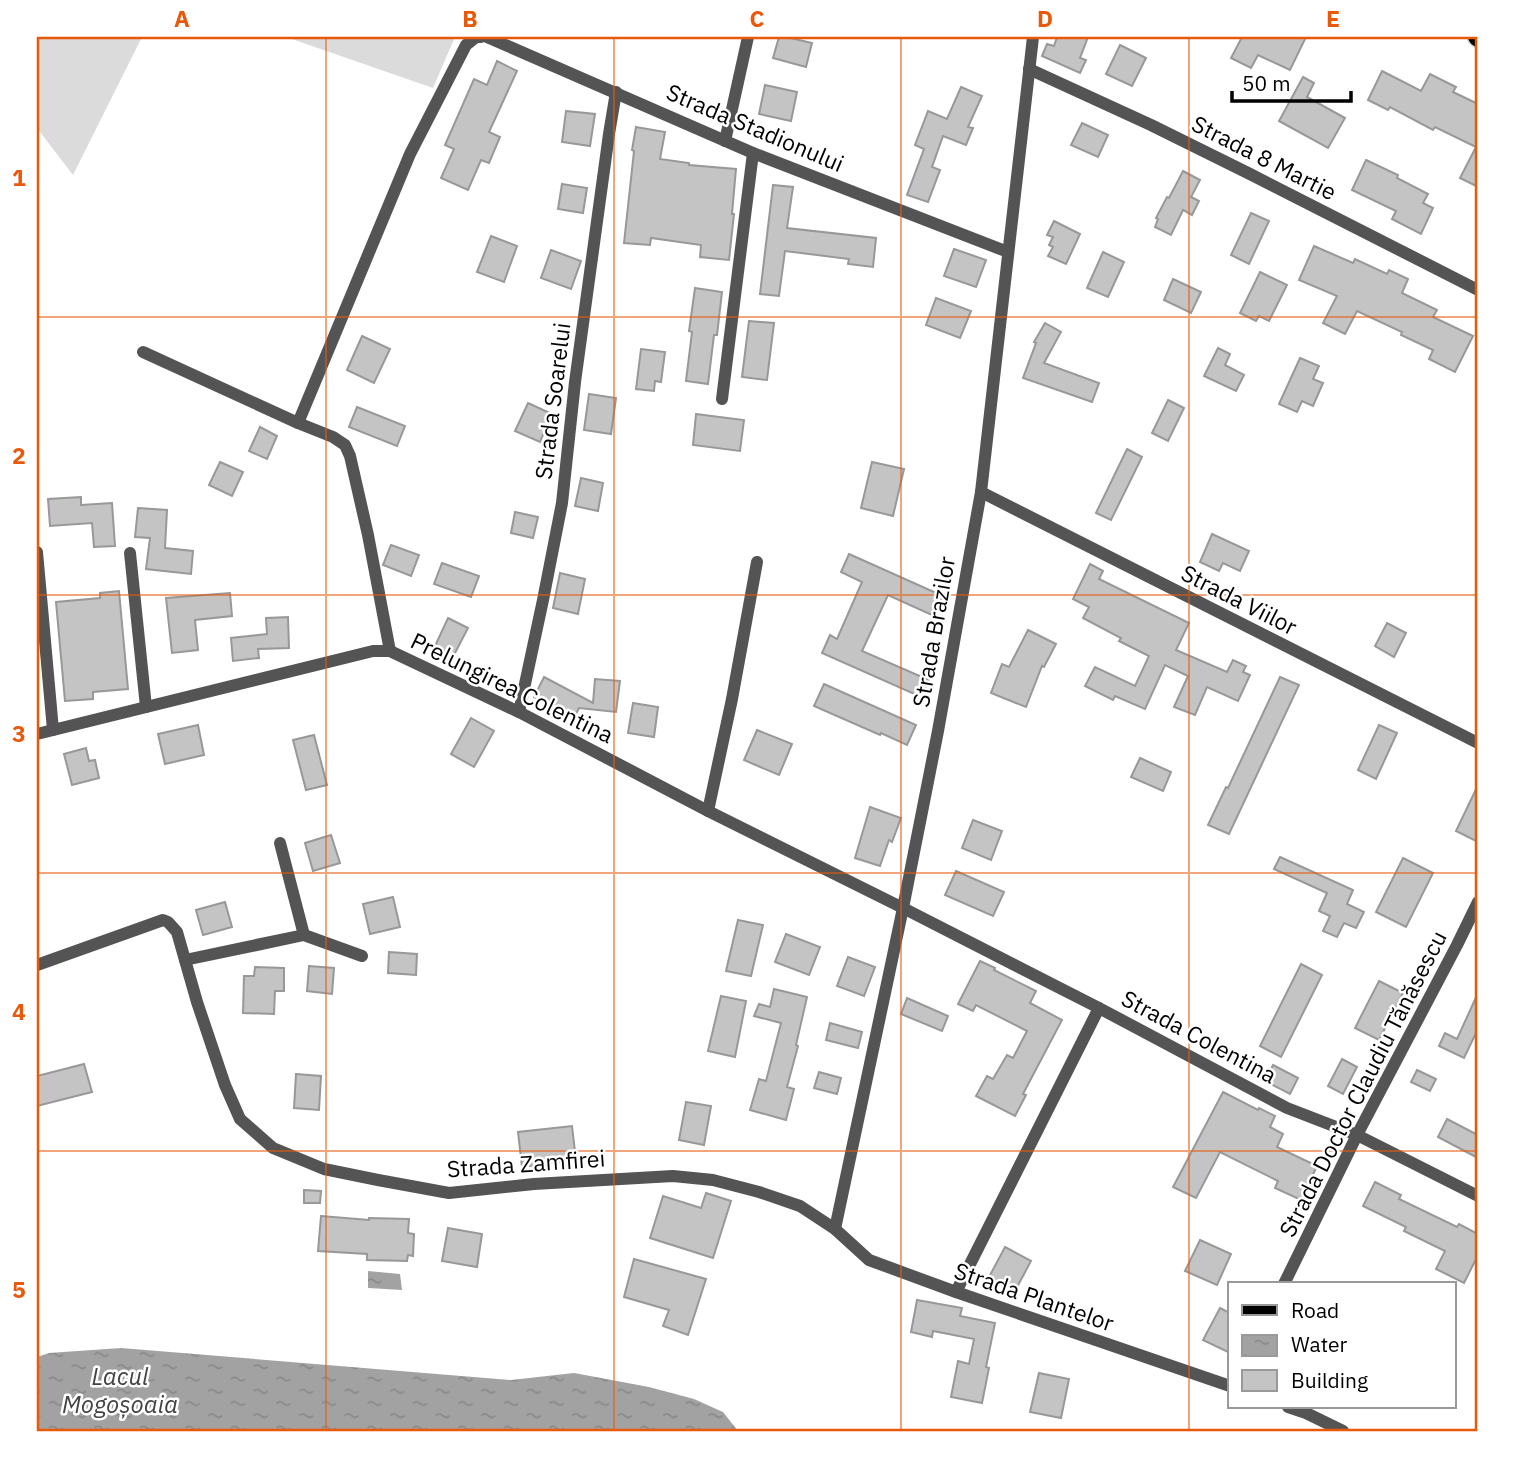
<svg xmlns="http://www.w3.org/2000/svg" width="1515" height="1468" font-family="'IBM Plex Sans',sans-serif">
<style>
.garden{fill:#dbdbdb}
.water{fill:url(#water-ripples)}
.building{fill:#c4c4c4;stroke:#989898;stroke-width:2}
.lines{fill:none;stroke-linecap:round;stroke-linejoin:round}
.primary-casing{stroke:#dbdbdb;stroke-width:21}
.minor{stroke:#545454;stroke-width:12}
.primary{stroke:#000;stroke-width:18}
.grid{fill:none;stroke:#e8590c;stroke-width:2;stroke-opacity:0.55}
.labels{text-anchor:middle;stroke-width:5;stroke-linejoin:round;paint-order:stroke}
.street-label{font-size:23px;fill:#000;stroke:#fff}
.water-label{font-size:24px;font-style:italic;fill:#434343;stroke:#fff}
.neatline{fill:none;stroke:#e8590c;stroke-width:2.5}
.grid-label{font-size:23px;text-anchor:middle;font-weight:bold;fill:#e8590c}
</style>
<defs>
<pattern id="water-ripples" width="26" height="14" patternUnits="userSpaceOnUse" patternTransform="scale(1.75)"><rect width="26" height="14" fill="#a2a2a2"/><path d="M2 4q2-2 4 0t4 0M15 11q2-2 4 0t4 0" fill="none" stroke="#8a8a8a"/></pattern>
</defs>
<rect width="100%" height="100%" fill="#fff"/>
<g class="garden">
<polygon points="37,37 142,37 73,175 37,128"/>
<polygon points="286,37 455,37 433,88"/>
</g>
<g class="water">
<polygon points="368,1271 400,1274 402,1290 368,1288"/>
<polygon points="121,1348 511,1380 574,1373 649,1387 694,1399 723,1412 738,1431 37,1431 37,1357 49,1353"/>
</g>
<g class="building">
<polygon points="779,37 786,37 812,43 806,67 773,58"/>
<polygon points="1057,37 1088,37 1080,58 1086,60 1080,73 1042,56 1047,44 1054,46"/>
<polygon points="1242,37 1306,37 1290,70 1258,55 1251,68 1231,58"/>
<polygon points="1120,45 1146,58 1132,86 1106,74"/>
<polygon points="497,61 517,71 489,132 500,137 489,163 481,160 468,190 441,178 454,149 445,145 474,79 487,85"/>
<polygon points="1382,71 1421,91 1430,74 1456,87 1453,92 1478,104 1478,187 1460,178 1476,147 1435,127 1433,130 1390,107 1388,110 1368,100"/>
<polygon points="1303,77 1314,83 1307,97 1345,118 1328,148 1279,121"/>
<polygon points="765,85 797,92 791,121 759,114"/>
<polygon points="961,87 982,96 968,127 973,128 966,145 943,136 932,167 940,170 928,202 907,195 924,149 915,145 928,111 947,119"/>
<polygon points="566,111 595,114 590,146 562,142"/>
<polygon points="1082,123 1108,135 1098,157 1071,145"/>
<polygon points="636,127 665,132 660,159 689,163 689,165 736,169 732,214 734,214 729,260 700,257 701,245 651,238 650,245 624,243 634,151 632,150"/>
<polygon points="1366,160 1398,175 1397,178 1428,194 1423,203 1433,208 1421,234 1392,219 1396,211 1352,190"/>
<polygon points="1183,171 1200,180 1191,197 1199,201 1192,215 1183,210 1171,235 1155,227 1158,219 1156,218 1167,197 1169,198"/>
<polygon points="562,184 587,188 583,213 558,209"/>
<polygon points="773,185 793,187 787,228 876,238 873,267 848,264 849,259 785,251 779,296 760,294"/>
<polygon points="1251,213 1269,221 1249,264 1231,255"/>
<polygon points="1054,221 1080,234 1066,264 1048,256 1053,247 1049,245 1053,237 1047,235"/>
<polygon points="491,236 517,246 504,282 477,272"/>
<polygon points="1314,246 1353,263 1355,259 1387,274 1389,270 1408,279 1402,293 1437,310 1433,317 1473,336 1455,372 1429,359 1433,350 1401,335 1402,332 1357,311 1345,334 1323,323 1337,296 1299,280"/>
<polygon points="954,249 986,260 976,287 944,276"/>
<polygon points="551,250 581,261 571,289 541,278"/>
<polygon points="1103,252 1124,262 1108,297 1087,288"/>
<polygon points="1260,272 1287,285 1269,321 1259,316 1256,321 1240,313"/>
<polygon points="1173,279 1201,292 1191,313 1164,300"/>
<polygon points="695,288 722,292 717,335 714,335 708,384 686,381 692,332 689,331"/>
<polygon points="936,298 971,311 960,338 926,325"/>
<polygon points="749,321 774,323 767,380 742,377"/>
<polygon points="1045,323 1061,332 1044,363 1099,383 1092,402 1023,378 1036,343 1034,342"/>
<polygon points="362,336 390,349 374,383 347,370"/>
<polygon points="1218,348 1230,354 1225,365 1244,375 1236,391 1204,376"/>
<polygon points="641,349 665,352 661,382 655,381 654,391 636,389"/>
<polygon points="1300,358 1319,366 1313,379 1323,383 1313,406 1302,401 1297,412 1279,404"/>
<polygon points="589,394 616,398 611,434 584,430"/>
<polygon points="1168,400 1184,408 1168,441 1152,433"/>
<polygon points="528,403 552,414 540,442 515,431"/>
<polygon points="357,407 405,426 397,446 349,427"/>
<polygon points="696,414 744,420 740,451 693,445"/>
<polygon points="260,427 277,436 267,459 249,451"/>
<polygon points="1127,449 1142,457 1111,520 1096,513"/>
<polygon points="220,462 243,472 232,496 209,485"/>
<polygon points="872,462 904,469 893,516 861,508"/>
<polygon points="581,478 603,483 598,511 575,506"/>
<polygon points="81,497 81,505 112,503 115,546 94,547 92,523 50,526 48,499"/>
<polygon points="138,508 167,510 165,548 193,551 191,574 146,569 150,538 135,537"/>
<polygon points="515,512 538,517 533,538 511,533"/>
<polygon points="1212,534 1249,551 1240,571 1223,563 1219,571 1200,562"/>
<polygon points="391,545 419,555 411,576 383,565"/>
<polygon points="849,554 943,596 934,616 888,595 862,651 929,680 921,697 822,653 830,635 837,639 862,582 841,572"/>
<polygon points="442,563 479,576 471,597 434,584"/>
<polygon points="1090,564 1103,571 1099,579 1189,623 1176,650 1227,672 1233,660 1246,666 1243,672 1250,675 1238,701 1207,687 1195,715 1174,707 1188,676 1165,665 1145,709 1115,696 1113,700 1085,686 1095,667 1135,686 1149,656 1119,641 1121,638 1083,618 1089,607 1073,599"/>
<polygon points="560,573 585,579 578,614 553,608"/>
<polygon points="119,591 128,689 93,692 93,699 65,701 56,602 100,598 100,593"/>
<polygon points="230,593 232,616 195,620 198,650 172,653 166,598"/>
<polygon points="288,617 289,648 258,649 259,658 233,661 231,638 267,634 266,618"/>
<polygon points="448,618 468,628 454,655 435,646"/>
<polygon points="1387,623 1406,633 1394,657 1375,646"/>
<polygon points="1028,630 1056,644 1044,667 1042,666 1026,707 991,693 1002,664 1009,667"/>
<polygon points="544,677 593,703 595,679 620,681 616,712 579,708 574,718 534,697"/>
<polygon points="1280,677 1299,685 1229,834 1208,825 1226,787 1228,788"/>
<polygon points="824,684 916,725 907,745 881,733 880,735 814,706"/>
<polygon points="633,703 658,707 654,737 628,733"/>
<polygon points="471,718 494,731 474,767 451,754"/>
<polygon points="198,725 204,755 165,764 158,734"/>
<polygon points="1379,725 1397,733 1376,779 1358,770"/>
<polygon points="757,730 792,744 779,775 744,760"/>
<polygon points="314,735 327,785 306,790 293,740"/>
<polygon points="86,748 89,761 95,760 99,778 72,785 64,754"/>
<polygon points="1140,758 1171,772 1163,791 1131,777"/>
<polygon points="1478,785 1478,842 1456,831"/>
<polygon points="870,807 901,818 892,842 889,840 880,866 855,858"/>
<polygon points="973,820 1002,831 991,860 962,848"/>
<polygon points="331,835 340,863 313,871 305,843"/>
<polygon points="1280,857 1353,890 1347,904 1364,912 1356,928 1344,923 1337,937 1323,931 1330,916 1319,911 1327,893 1274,869"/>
<polygon points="1403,858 1433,873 1406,927 1376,912"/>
<polygon points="956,871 1004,892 993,916 945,895"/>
<polygon points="393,897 400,927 370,934 363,904"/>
<polygon points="225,902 232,927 203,935 196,910"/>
<polygon points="738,920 763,925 751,976 726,971"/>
<polygon points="786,934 820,947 809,975 775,962"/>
<polygon points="389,952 417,954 416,975 388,973"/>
<polygon points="848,957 875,967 864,996 837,986"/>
<polygon points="980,961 995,968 994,970 1036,991 1030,1003 1062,1020 1023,1094 1026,1095 1015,1116 976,1096 987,1076 993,1079 1007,1055 1013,1058 1027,1031 976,1005 973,1011 958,1004"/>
<polygon points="1301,964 1322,975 1281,1057 1260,1046"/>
<polygon points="309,966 334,968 332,994 307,991"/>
<polygon points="255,967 284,968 284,991 275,991 274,1014 243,1013 244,976 254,976"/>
<polygon points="1379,981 1403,993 1379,1040 1355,1028"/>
<polygon points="774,989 807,997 796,1045 798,1046 787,1087 794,1089 786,1120 750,1110 759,1079 766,1081 781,1023 754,1016 759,1004 770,1007"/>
<polygon points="1478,993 1478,1037 1475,1035 1464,1058 1439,1046 1445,1033 1457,1039"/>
<polygon points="721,996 746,1001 735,1057 708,1051"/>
<polygon points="907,998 948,1016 942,1031 901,1014"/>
<polygon points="830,1023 862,1032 858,1048 826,1040"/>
<polygon points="1342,1059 1357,1067 1343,1094 1328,1086"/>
<polygon points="84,1064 92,1092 37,1106 37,1076"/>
<polygon points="1273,1065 1298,1078 1290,1094 1265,1081"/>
<polygon points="1417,1070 1436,1079 1430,1091 1411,1082"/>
<polygon points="819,1072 841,1078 837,1094 814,1088"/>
<polygon points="296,1074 321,1076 319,1110 294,1108"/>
<polygon points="1223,1092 1258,1110 1259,1108 1275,1116 1270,1127 1283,1134 1277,1147 1317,1166 1301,1200 1275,1188 1278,1181 1220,1152 1196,1198 1173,1187"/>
<polygon points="686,1102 711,1106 704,1145 679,1140"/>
<polygon points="1447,1119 1478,1135 1478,1158 1438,1137"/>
<polygon points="572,1126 576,1160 522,1167 518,1132"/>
<polygon points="1375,1182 1401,1195 1399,1199 1457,1227 1459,1224 1478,1234 1478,1255 1464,1283 1436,1269 1445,1251 1404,1231 1406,1227 1363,1206"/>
<polygon points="304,1190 321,1191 320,1203 304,1203"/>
<polygon points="706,1193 731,1201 713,1258 650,1238 663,1196 701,1208"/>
<polygon points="321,1216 369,1220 369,1218 409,1219 408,1233 414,1234 413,1256 408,1255 407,1261 367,1260 367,1254 318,1251"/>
<polygon points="448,1228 482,1234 477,1267 442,1261"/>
<polygon points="1200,1240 1231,1254 1217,1285 1185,1271"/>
<polygon points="1005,1247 1031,1261 1015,1291 989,1277"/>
<polygon points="634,1259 706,1279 688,1335 663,1326 669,1310 624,1297"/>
<polygon points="917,1300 962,1308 960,1316 995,1323 986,1367 989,1368 982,1403 951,1397 958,1361 969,1364 974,1339 933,1331 932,1337 911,1332"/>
<polygon points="1220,1308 1230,1313 1230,1353 1203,1340"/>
<polygon points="1039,1373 1069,1379 1061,1418 1030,1412"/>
</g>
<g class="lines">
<g class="primary-casing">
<polyline id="primary" points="1477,37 1478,38"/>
</g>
<g class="minor">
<polyline points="487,37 753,153 1008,252"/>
<polyline points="1029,69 1151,125 1250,174 1478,290"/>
<polyline points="725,141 748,37"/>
<polyline points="143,352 298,423 333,437 345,445 350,456 368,535 390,651"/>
<polyline points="722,399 753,153"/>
<polyline points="298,423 410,154 466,45 476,37 481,37"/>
<polyline points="981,492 1478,743"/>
<polyline points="37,552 53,730"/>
<polyline points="130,553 146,707"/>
<polyline points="519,712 543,600 562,503 575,382 609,134 616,92"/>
<polyline points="37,734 373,651 390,651 519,712 708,811 903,908 1099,1008 1287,1108 1357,1135 1478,1196"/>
<polyline points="708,811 732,699 757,562"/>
<polyline points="280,843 304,935"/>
<polyline points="185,960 304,935 362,956"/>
<polyline points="37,965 163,920 168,922 177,932 197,1002 225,1085 240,1119 273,1148 324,1169 378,1180 449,1193 534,1184 673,1176 713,1180 759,1192 800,1206 835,1229 869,1260 956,1292 1230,1386"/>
<polyline points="835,1229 903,908 938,731 981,492 1033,37"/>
<polyline points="1284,1284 1357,1135 1457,945 1478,902"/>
<polyline points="956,1292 1099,1008"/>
<polyline points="1288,1407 1306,1413 1343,1431"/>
</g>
<use href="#primary" class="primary"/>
</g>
<path class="grid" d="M326,37v1394M614,37v1394M901,37v1394M1189,37v1394M37,317h1441M37,595h1441M37,873h1441M37,1151h1441"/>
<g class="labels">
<g class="street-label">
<text transform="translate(755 128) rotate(23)" y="8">Strada Stadionului</text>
<text transform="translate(1264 158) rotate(27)" y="8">Strada 8 Martie</text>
<text transform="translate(553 401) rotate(-83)" y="8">Strada Soarelui</text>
<text transform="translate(1239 600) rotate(27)" y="8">Strada Viilor</text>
<text transform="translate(934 632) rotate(-80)" y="8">Strada Brazilor</text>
<text transform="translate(512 688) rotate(26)" y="8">Prelungirea Colentina</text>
<text transform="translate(1199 1037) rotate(28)" y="8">Strada Colentina</text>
<text transform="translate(1363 1084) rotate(-63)" y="8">Strada Doctor Claudiu Tănăsescu</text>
<text transform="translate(526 1164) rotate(-4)" y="8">Strada Zamfirei</text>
<text transform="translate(1034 1297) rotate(19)" y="8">Strada Plantelor</text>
</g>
<g class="water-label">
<text x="120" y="1385">Lacul<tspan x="120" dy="28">Mogoșoaia</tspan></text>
</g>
</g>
<rect width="1515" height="1468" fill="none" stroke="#ffffff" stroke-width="77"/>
<rect x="1228" y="1282" width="228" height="126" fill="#ffffff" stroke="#999999" stroke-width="2"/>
<rect x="1242" y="1305" width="35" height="10" fill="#000000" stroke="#999999" stroke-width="2"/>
<text x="1291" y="1318" font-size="21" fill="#000000">Road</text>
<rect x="1242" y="1335" width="35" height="21" fill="url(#water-ripples)" stroke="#999999" stroke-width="2"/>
<text x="1291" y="1352" font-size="21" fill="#000000">Water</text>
<rect x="1242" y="1370" width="35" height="21" fill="#c4c4c4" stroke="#999999" stroke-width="2"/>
<text x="1291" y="1388" font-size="21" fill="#000000">Building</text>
<path d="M1232 91v10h119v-10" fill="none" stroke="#000000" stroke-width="3.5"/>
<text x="1242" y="91" font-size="21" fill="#000000" stroke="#ffffff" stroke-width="5" paint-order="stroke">50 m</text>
<rect x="38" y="38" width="1438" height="1392" class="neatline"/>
<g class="grid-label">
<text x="182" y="27">A</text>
<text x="470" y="27">B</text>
<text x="757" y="27">C</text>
<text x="1045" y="27">D</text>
<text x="1333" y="27">E</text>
<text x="19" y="186">1</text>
<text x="19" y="464">2</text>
<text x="19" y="742">3</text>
<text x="19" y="1020">4</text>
<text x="19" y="1298">5</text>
</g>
</svg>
